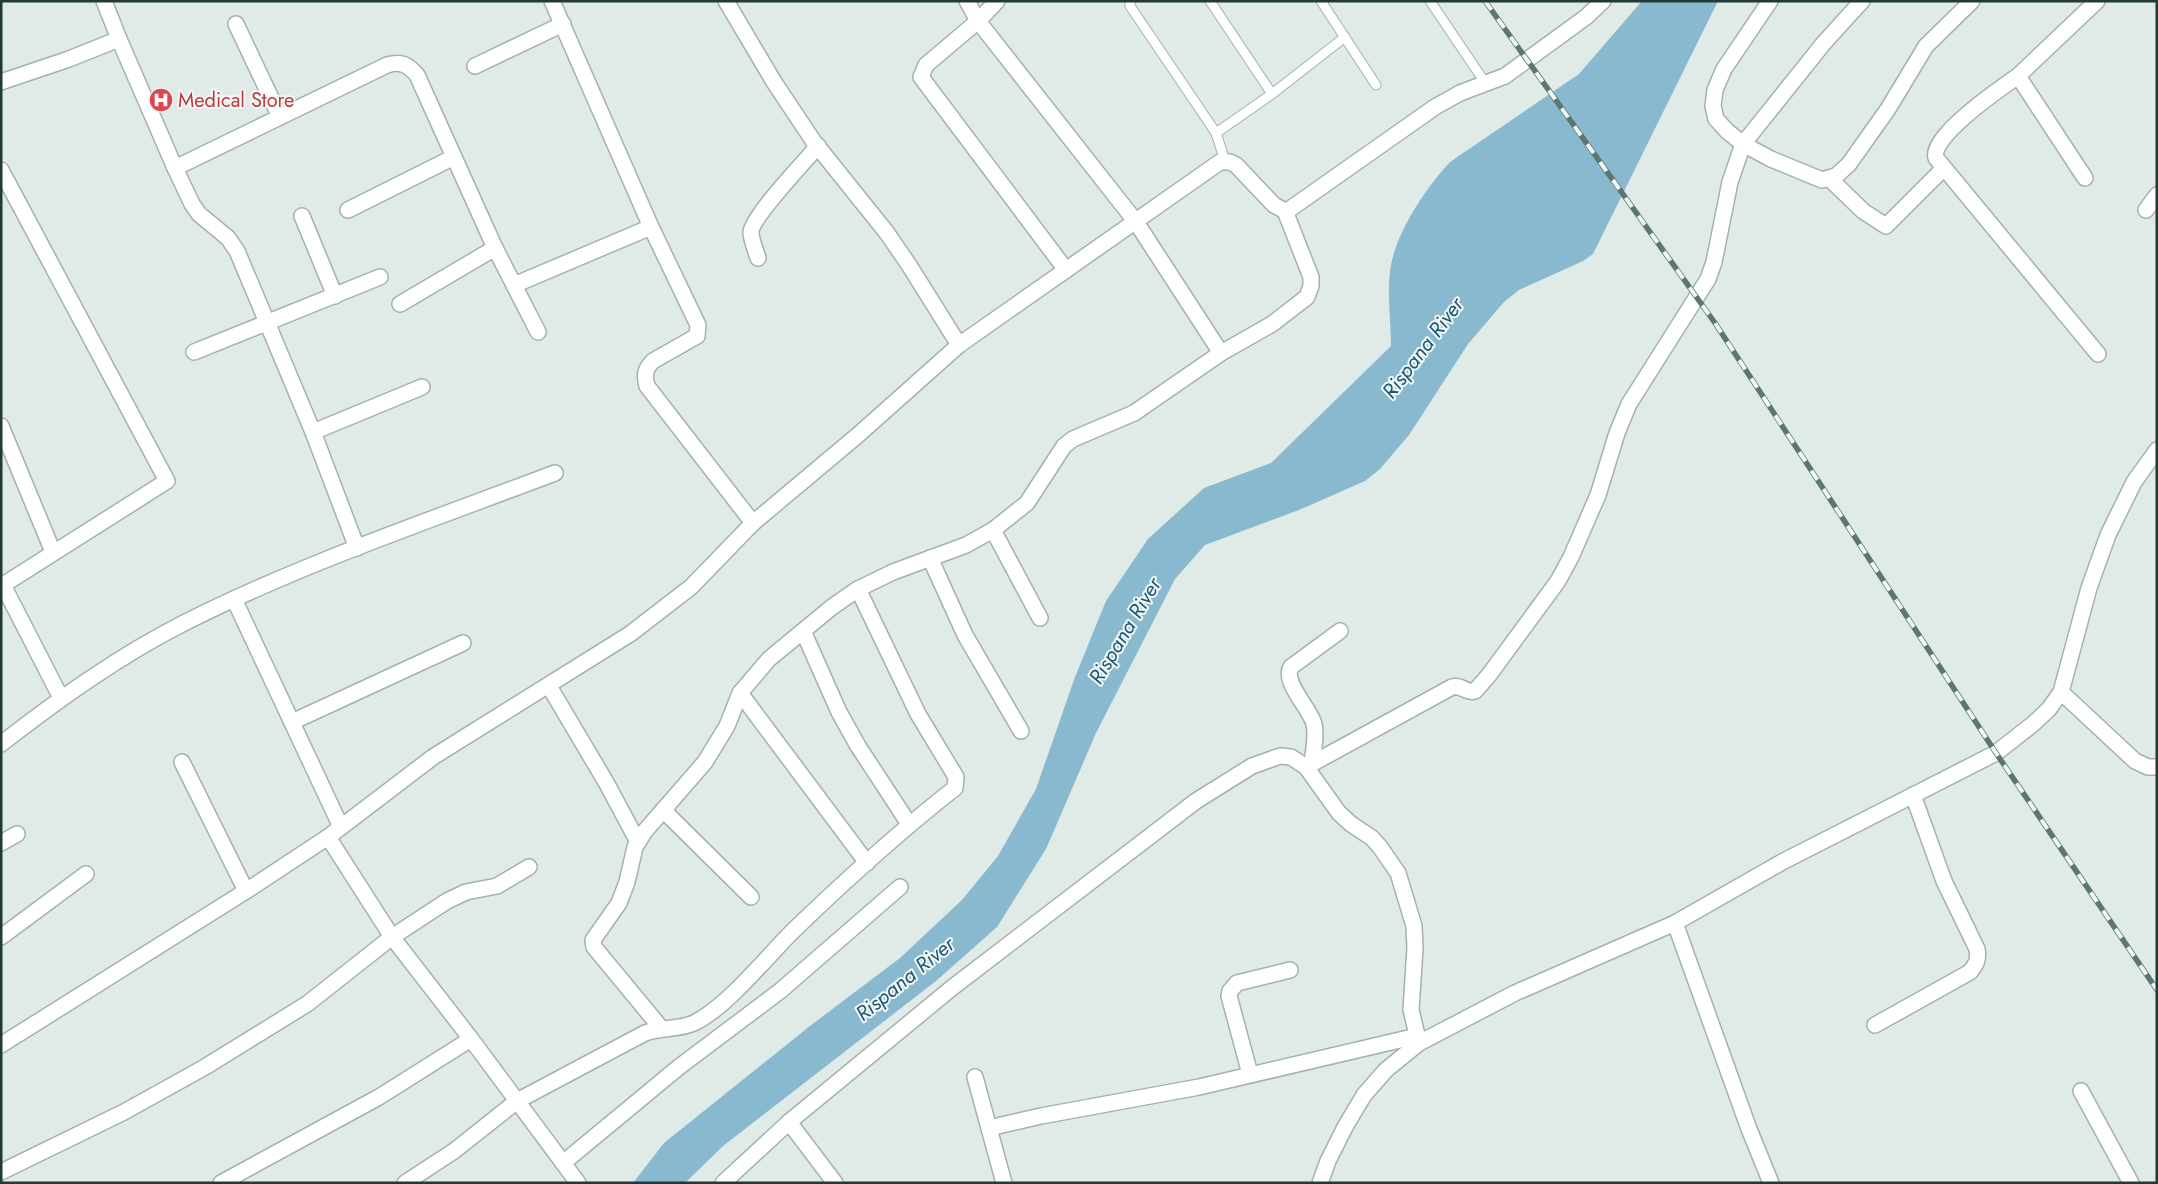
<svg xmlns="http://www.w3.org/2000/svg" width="2158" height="1184" font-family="Jost,sans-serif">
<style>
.water{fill:#88b9cf}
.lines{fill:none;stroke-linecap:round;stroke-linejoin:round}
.service-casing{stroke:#a3b2af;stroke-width:11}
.minor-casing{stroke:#a3b2af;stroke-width:18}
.service{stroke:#fff;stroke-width:9}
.minor{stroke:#fff;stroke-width:15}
.rail-casing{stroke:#5b7673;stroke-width:5.5}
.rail{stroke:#f0f7f5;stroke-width:4;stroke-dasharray:11;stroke-linecap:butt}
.labels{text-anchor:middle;stroke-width:4;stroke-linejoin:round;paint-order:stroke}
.health-label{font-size:20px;fill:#be3a42;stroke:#f0f7f5;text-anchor:start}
.water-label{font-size:21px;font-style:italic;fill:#1c5875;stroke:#f0f7f5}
</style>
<rect width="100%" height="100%" fill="#e0eae7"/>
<path class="water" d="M1642,1h76l-125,253 -10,7 -64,29 -15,12 -36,42 -59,91 -29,34 -15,12 -66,29 -94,35 -30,34 -79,154 -50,116 -49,78 -61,54 -213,165 -38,37h-52l31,-40 146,-117 90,-68 62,-58 36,-44 38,-67 39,-112 31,-76 42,-62 56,-51 67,-25 120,-117c0,-24 -4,-50 -1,-74 4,-37 35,-83 60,-110l129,-88z"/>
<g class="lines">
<g class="service-casing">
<g id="service">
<polyline points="1130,1 1130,6 1216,133 1225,161"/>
<polyline points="1210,1 1272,94"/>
<polyline points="1321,1 1376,85"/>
<polyline points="1430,1 1486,84"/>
<polyline points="1216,133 1272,94 1345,37"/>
</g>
</g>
<g class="minor-casing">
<g id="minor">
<polyline points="104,1 119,39"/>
<path d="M552,1l99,226 47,98 -1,11 -44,25c-8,8 -9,14 -6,25l106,137"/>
<polyline points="726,1 774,82 814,142 887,233 909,265 959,345"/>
<polyline points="967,1 978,21 1136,222 1221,353"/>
<polyline points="997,1 978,21 926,65 921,77 1066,270"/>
<polyline points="1770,1 1724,69 1715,90 1713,106 1716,119 1727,131 1743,144 1771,159 1822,180 1836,176 1849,164 1888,109 1926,46 1972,1"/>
<polyline points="236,24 280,117"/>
<polyline points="475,66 563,24"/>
<path d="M2018,76c-17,12 -89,61 -82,82l162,196"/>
<polyline points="1,82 69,59 119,39 175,168 192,204 199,214 228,238 237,251 313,432 357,548"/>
<path d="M175,168l212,-103c14,-4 20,-1 30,10l78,173 43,84"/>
<polyline points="1,170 167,481 3,585 61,698"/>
<polyline points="2085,178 2018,76 2097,1"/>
<polyline points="1830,179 1863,211 1886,226 1944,168"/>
<polyline points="348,210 454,157"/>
<polyline points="2146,210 2157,195"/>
<polyline points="302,216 335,296"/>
<path d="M758,258c-2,-7 -7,-18 -7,-26 1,-15 54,-71 67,-86"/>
<polyline points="514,285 651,227"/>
<polyline points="400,304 495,248"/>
<polyline points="194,352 380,277"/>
<polyline points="1,426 53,552"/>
<polyline points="313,432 422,387"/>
<polyline points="993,530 1040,618"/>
<polyline points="930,558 965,635 1021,731"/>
<polyline points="234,599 341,827"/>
<polyline points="803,631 839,712 858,746 909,824"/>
<polyline points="549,686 607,784 638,842"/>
<polyline points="2061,692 2135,761 2148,767 2157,767"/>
<polyline points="740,693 867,863"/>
<polyline points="292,722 463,643"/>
<path d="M1,744c58,-45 118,-88 183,-121 119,-60 247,-103 371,-150"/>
<polyline points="182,762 246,891"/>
<path d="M1312,764c1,-12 5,-28 2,-40 -4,-16 -32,-42 -23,-57l49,-36"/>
<path d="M1306,767l146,-80c10,-3 14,7 23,4l14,-16 69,-94 13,-24 27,-62 19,-62 12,-29 79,-125 6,-17 16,-80 13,-38 80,-100 39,-43"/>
<polyline points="663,810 751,897"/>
<polyline points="328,837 392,937 471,1039"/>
<polyline points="1,843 17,834"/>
<polyline points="1675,923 1749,1129 1771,1183"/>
<polyline points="1,937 86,874"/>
<path d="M1875,1025l95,-53c6,-7 9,-13 7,-23l-33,-68 -31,-86"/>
<polyline points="661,1028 594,947 593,940 619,903 627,882 635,847 645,831 705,762 727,726 740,693 769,659 832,607 858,589 893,572 966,545 993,530 1027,503 1064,446 1073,439 1134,413 1221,353 1272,324 1307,297 1311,286 1311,277 1285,211"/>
<polyline points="1,1045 246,891 328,837 433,757 630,634 691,587 753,523 858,435 959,345 1220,162 1230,162 1236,165 1274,205 1285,211 1290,209 1435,107 1460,93 1505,76 1586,17 1603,1"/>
<polyline points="1250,1074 1229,996 1230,991 1237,983 1290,970"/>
<polyline points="975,1077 1004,1183"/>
<polyline points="2081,1091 2131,1183"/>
<polyline points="789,1122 835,1183"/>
<polyline points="989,1128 1041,1116 1199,1087 1417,1036"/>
<polyline points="563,1163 679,1067 780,991 900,887"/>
<polyline points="1,1172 124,1112 205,1067 307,1004 392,937 447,901 466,892 497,886 529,867"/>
<polyline points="221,1183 379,1097 471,1039 578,1183"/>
<path d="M405,1183l49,-32 63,-50 128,-68c17,-6 36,-3 51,-11 34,-18 72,-67 100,-94 51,-49 104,-97 159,-140l1,-11 -38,-63 -60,-125"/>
<polyline points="723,1183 789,1122 953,987 1196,801 1252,766 1280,756 1291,757 1306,767 1339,813 1351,824 1372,838 1380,847 1398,873 1414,926 1415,948 1411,1010 1419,1043"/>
<polyline points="1320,1183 1328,1161 1345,1127 1364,1095 1386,1070 1419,1043 1515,993 1675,923 1782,862 1996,753 2033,724 2049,709 2061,692 2089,588 2108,535 2134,482 2157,450"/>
</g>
</g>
<use href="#service" class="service"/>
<use href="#minor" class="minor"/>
<g class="rail-casing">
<polyline id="rail" points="1485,1 1715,323 1996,753 2157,990"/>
</g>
<use href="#rail" class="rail"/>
</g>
<defs>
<g id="hospital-disc" transform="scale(1.25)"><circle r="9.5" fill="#e0444e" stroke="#f0f7f5"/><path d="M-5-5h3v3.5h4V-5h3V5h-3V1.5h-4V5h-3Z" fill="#fff"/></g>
</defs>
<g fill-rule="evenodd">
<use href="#hospital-disc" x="161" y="100"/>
</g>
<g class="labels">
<g class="health-label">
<text x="178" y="107">Medical Store</text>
</g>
<g class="water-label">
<text transform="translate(1423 348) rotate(-53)" y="7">Rispana River</text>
<text transform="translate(1125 631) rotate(-59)" y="7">Rispana River</text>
<text transform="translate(905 979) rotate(-39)" y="7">Rispana River</text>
</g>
</g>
<rect width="2158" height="1184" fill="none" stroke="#213a37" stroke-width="5"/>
</svg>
